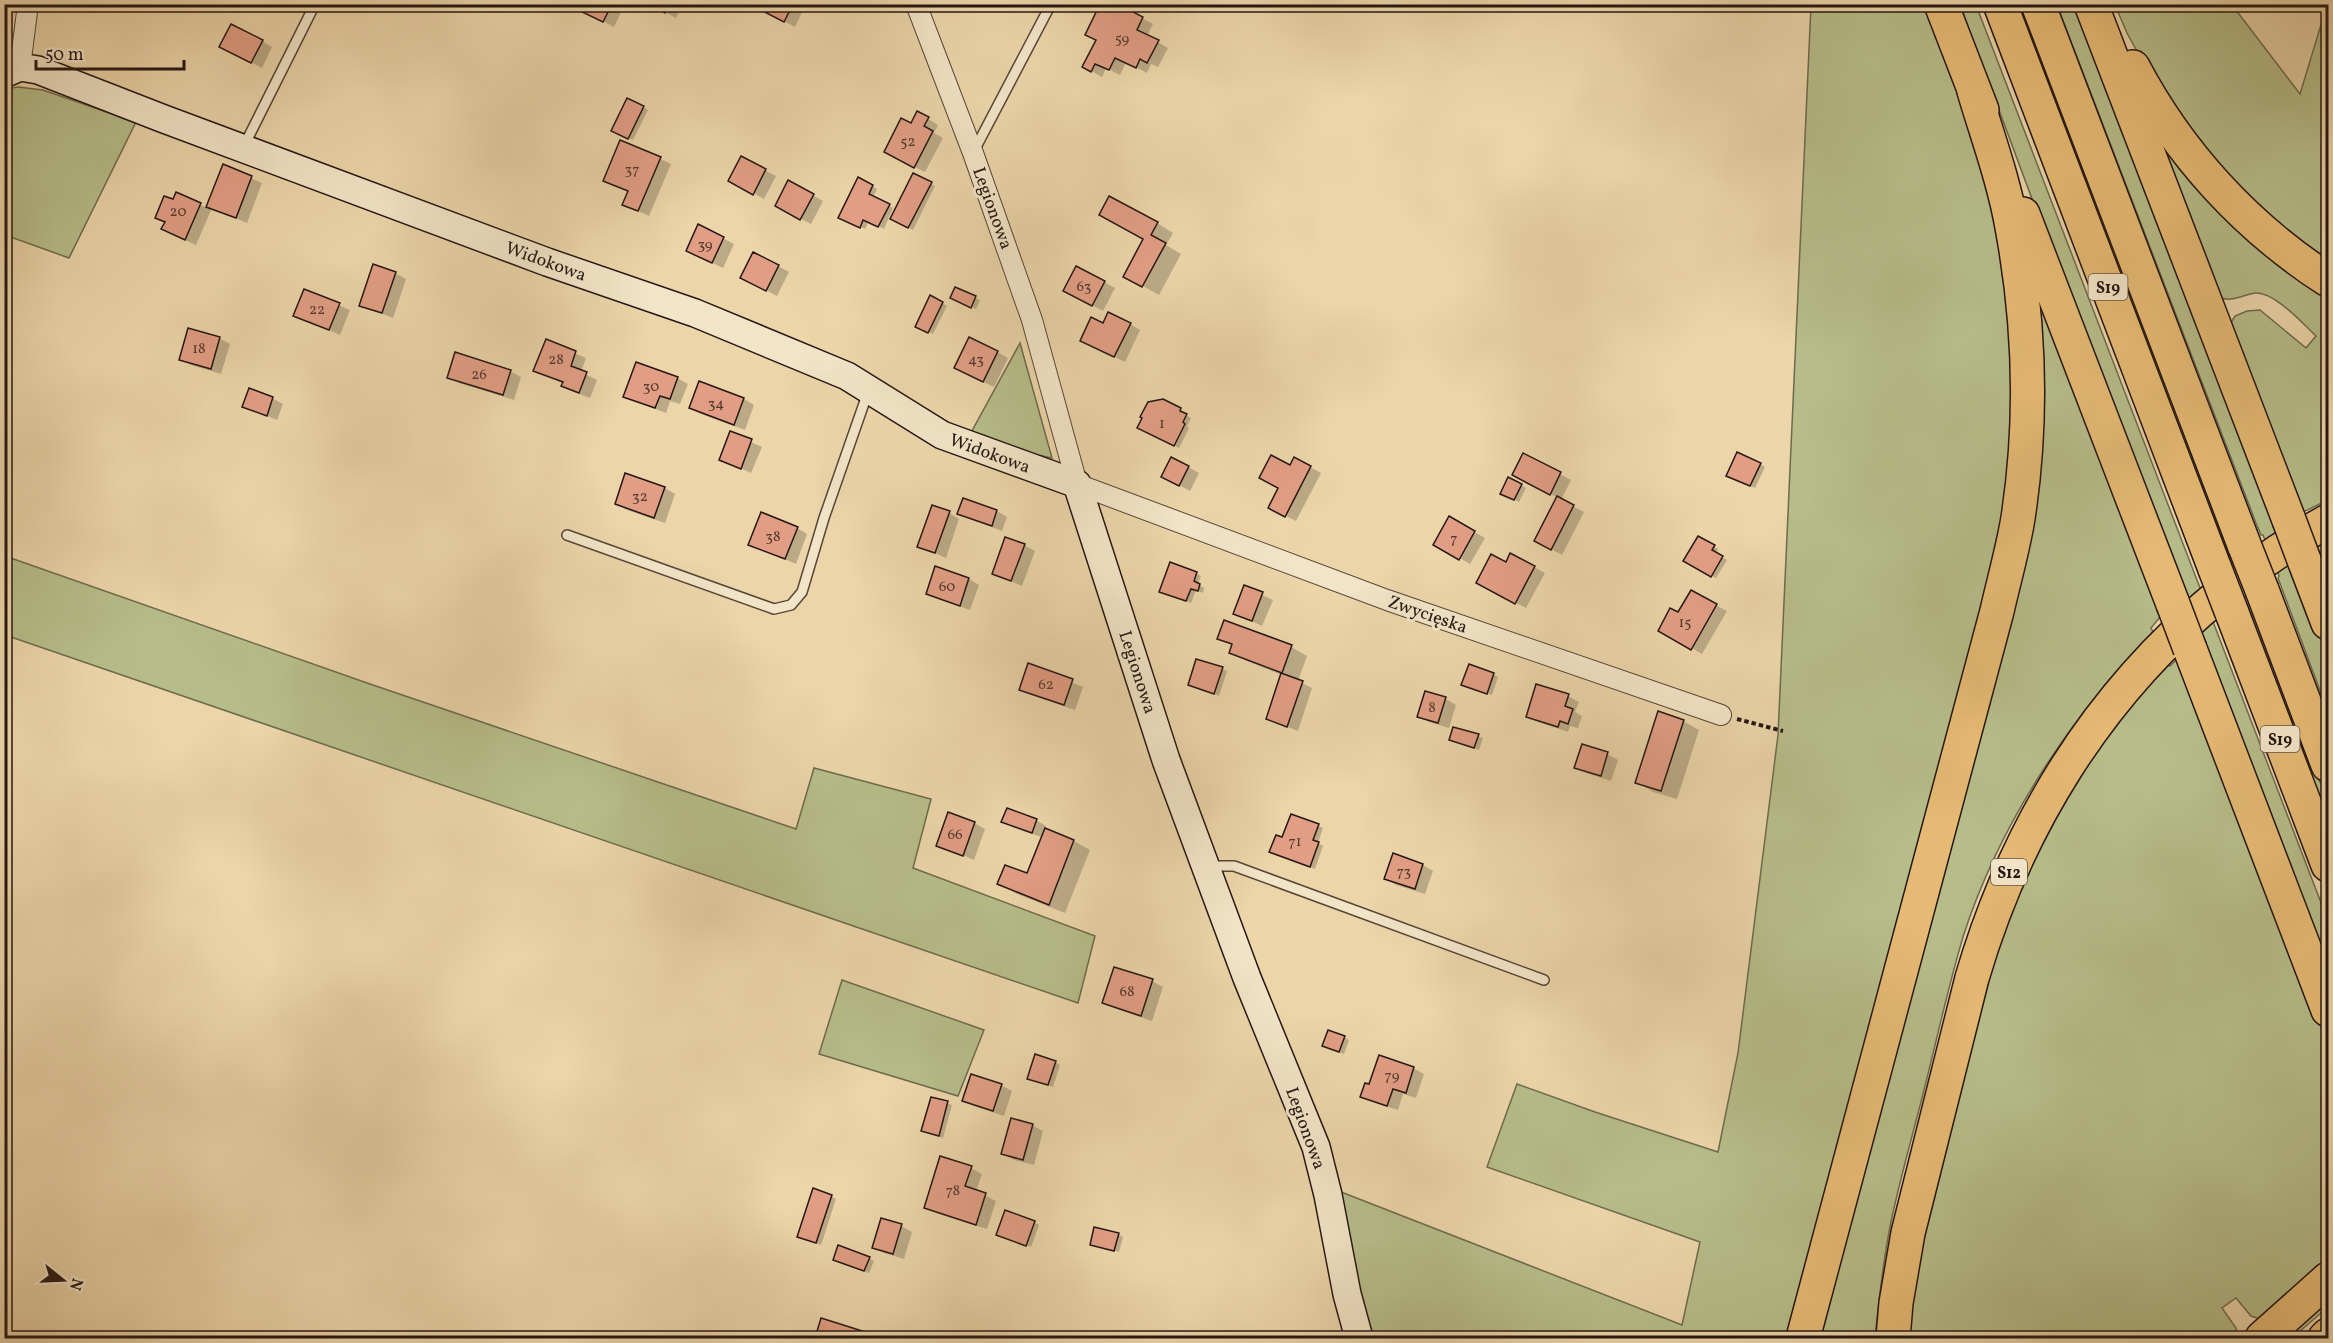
<svg xmlns="http://www.w3.org/2000/svg" width="2333" height="1343" font-family="Vollkorn,serif">
<style>
.green{fill:#b6bd89;stroke:#6e6a4e;stroke-width:1.5}
.shadow{fill:#0003}
.building{fill:#e19e84;stroke:#261712;stroke-width:1.5}
.lines{fill:none;stroke-linecap:round;stroke-linejoin:round}
.lane-casing{stroke:#574638;stroke-width:12}
.street-casing{stroke:#574638;stroke-width:22}
.secondary-casing{stroke:#261712;stroke-width:30}
.highway-casing{stroke:#261712;stroke-width:36}
.path{stroke:#261712;stroke-width:4;stroke-dasharray:4.5 3;stroke-linecap:butt}
.lane{stroke:#f2e4c7;stroke-width:9}
.street{stroke:#f2e4c7;stroke-width:20}
.secondary{stroke:#f2e4c7;stroke-width:27}
.highway{stroke:#e6ba74;stroke-width:33}
.highway-bridge-casing{stroke:#261712;stroke-width:36;stroke-linecap:butt}
.highway-bridge{stroke:#e6ba74;stroke-width:33}
.labels{text-anchor:middle;stroke-width:6;stroke-linejoin:round;paint-order:stroke}
.number-label{font-size:15px;fill:#55392e}
.shield{fill:#f2e4c7;stroke:#635448;stroke-width:1.5}
.shield-label{font-size:16px;font-weight:bold;fill:#261712}
.street-label{font-size:18px;fill:#261712;stroke:#f2e4c7}
</style>
<rect width="100%" height="100%" fill="#ebd5a9"/>
<filter id="stains"><feTurbulence type="fractalNoise" baseFrequency=".00333" numOctaves="4"/><feColorMatrix values="0 0 0 0 .2 0 0 0 0 .09 0 0 0 0 .02 0 0 0 .5 -.17"/></filter>
<radialGradient id="worn" r=".72"><stop offset=".6" stop-color="#630" stop-opacity="0"/><stop offset="1" stop-color="#630" stop-opacity=".3"/></radialGradient>
<g class="green">
<polygon points="1811,5 1927,5 1959,90 1995,216 2011,321 2014,413 2003,510 1976,629 1788,1338 1369,1338 1336,1190 1682,1325 1700,1242 1487,1167 1517,1084 1595,1112 1718,1152 1738,1053 1778,735"/>
<polygon points="1960,5 1976,5 2328,921 2328,988 2207,670"/>
<polygon points="2011,5 2023,5 2328,803 2328,833"/>
<polygon points="2057,5 2081,5 2328,651 2328,712 2278,578 2279,576 2263,535 2261,535 2256,523"/>
<polygon points="2115,5 2229,5 2239,14 2300,94 2327,5 2328,5 2328,266 2223,178 2165,102 2127,33"/>
<polygon points="18,87 43,90 136,122 69,258 5,235 4,89"/>
<path d="M2152,119l176,172v209l-27,13 -71,-189 5,-8 12,-5 13,-1 46,38 10,-12c-13,-12 -42,-45 -61,-43 -13,2 -24,10 -37,4z"/>
<path d="M2031,260l133,352 -13,16 2,4c-82,84 -154,192 -190,305 -15,50 -26,102 -39,153 -11,44 -24,88 -33,132 -8,38 -12,77 -16,116h-61l197,-744z"/>
<polygon points="1020,343 1052,458 967,440"/>
<polygon points="2328,536 2328,585 2314,544"/>
<polygon points="5,556 370,684 796,829 814,768 931,799 913,868 1095,936 1078,1003 5,635"/>
<polygon points="2181,655 2328,1042 2328,1263 2265,1318 2260,1319 2251,1316 2236,1298 2222,1308 2236,1328 2238,1338 1907,1338 1917,1258 1947,1125 2011,901 2080,769 2167,662 2170,666"/>
<polygon points="842,980 984,1030 958,1096 819,1054"/>
<polygon points="2328,1289 2328,1307 2292,1338 2272,1338"/>
</g>
<g class="shadow">
<polygon points="585,4 625,4 614,27 593,16"/>
<polygon points="651,4 683,4 676,18"/>
<polygon points="751,4 806,4 795,27"/>
<polygon points="1115,4 1153,24 1147,36 1168,48 1158,67 1151,64 1147,73 1126,62 1120,75 1106,68 1102,77 1084,67"/>
<polygon points="1162,4 1184,4 1179,13"/>
<polygon points="262,41 272,47 262,68 231,52"/>
<polygon points="643,107 648,110 633,140 618,133"/>
<polygon points="928,119 938,125 934,133 943,138 925,172 896,158 911,125"/>
<polygon points="621,141 671,164 649,216 624,204 629,192 605,180"/>
<polygon points="741,158 776,176 764,199 730,180"/>
<polygon points="224,166 262,183 247,223 212,208 196,245 174,235 174,201 177,194 207,208"/>
<polygon points="914,175 935,186 913,230 892,219"/>
<polygon points="859,179 877,189 873,197 893,208 884,229 869,221 865,229 845,220"/>
<polygon points="789,182 823,201 811,224 777,206"/>
<polygon points="1157,223 1173,233 1166,245 1181,254 1159,295 1125,276"/>
<polygon points="699,226 734,244 723,268 698,256"/>
<polygon points="778,266 789,272 777,296 753,283"/>
<polygon points="395,273 406,279 393,318 361,305"/>
<polygon points="1104,282 1115,288 1103,311 1075,296"/>
<polygon points="956,289 980,300 976,309 957,300"/>
<polygon points="304,291 350,310 340,335 295,315"/>
<polygon points="942,303 947,306 933,334 917,326"/>
<polygon points="1130,324 1140,330 1125,362 1092,346"/>
<polygon points="219,338 230,344 221,374 191,365 181,359"/>
<polygon points="546,341 586,358 581,372 597,380 590,398 574,392 563,386 564,384 535,370"/>
<polygon points="997,352 1008,358 994,387 966,374"/>
<polygon points="510,371 521,377 514,400 459,383 449,377"/>
<polygon points="677,378 688,384 680,404 670,401 666,413 625,397"/>
<polygon points="272,398 283,404 277,420 244,406"/>
<polygon points="744,399 754,405 745,430 701,414 691,408"/>
<polygon points="1163,401 1185,412 1184,414 1191,418 1187,426 1189,428 1179,448 1139,427"/>
<polygon points="731,433 762,447 751,473 721,459"/>
<polygon points="1524,455 1571,480 1561,500 1584,512 1562,555 1547,547 1558,498 1524,480"/>
<polygon points="1295,459 1321,473 1296,521 1280,513 1291,467"/>
<polygon points="1760,464 1765,467 1755,488 1733,478"/>
<polygon points="1188,467 1199,473 1190,491 1173,482"/>
<polygon points="626,475 665,488 675,494 665,523 627,510 617,504"/>
<polygon points="1509,479 1526,488 1519,502 1502,493"/>
<polygon points="964,500 997,511 1007,517 1002,531 970,519 959,513"/>
<polygon points="949,513 959,519 946,558 919,546"/>
<polygon points="1449,518 1485,538 1470,564 1435,544"/>
<polygon points="797,528 807,534 796,564 750,544"/>
<polygon points="1698,538 1718,549 1716,554 1727,560 1716,578 1685,561"/>
<polygon points="1024,545 1035,551 1022,586 994,574"/>
<polygon points="1506,564 1534,567 1545,573 1526,608 1488,588"/>
<polygon points="936,568 969,579 979,585 970,610 938,599 927,593"/>
<polygon points="1196,573 1201,576 1198,584 1204,588 1203,593 1196,590 1191,603 1166,594"/>
<polygon points="1245,587 1273,600 1262,626 1234,613"/>
<polygon points="1691,592 1727,611 1702,654 1660,630 1678,614"/>
<polygon points="1219,638 1291,647 1307,656 1298,681 1312,688 1298,731 1268,719 1282,675 1247,661 1230,652 1233,646"/>
<polygon points="1029,665 1083,687 1075,710 1031,695 1021,689"/>
<polygon points="1222,669 1227,671 1219,696 1189,684"/>
<polygon points="1493,674 1498,677 1492,695 1468,687"/>
<polygon points="1426,693 1446,699 1456,705 1449,728 1429,722 1419,716"/>
<polygon points="1568,696 1579,702 1575,712 1582,716 1578,728 1570,726 1568,732 1538,722 1528,716"/>
<polygon points="1683,721 1699,730 1677,799 1653,792 1637,782"/>
<polygon points="1454,729 1483,738 1479,750 1455,742"/>
<polygon points="1607,754 1618,760 1611,781 1586,773 1576,767"/>
<polygon points="1292,816 1323,828 1318,843 1323,846 1315,869 1276,854"/>
<polygon points="1036,820 1046,826 1045,830 1074,841 1090,850 1065,913 1015,893 999,883 1028,875 1042,837 1014,828 1003,821"/>
<polygon points="974,823 985,829 974,860 938,845"/>
<polygon points="1423,865 1433,871 1425,894 1396,885 1386,879"/>
<polygon points="1152,981 1163,987 1152,1021 1114,1008 1104,1002"/>
<polygon points="1344,1037 1349,1040 1344,1054 1324,1046"/>
<polygon points="1055,1062 1060,1065 1053,1087 1034,1081"/>
<polygon points="1413,1068 1424,1074 1416,1098 1403,1094 1398,1110 1373,1102 1362,1096 1370,1086"/>
<polygon points="1001,1085 1012,1091 1004,1116 974,1106 964,1100"/>
<polygon points="932,1098 952,1105 943,1138 923,1131"/>
<polygon points="1032,1125 1043,1131 1034,1165 1014,1160 1003,1154"/>
<polygon points="971,1168 982,1174 976,1191 996,1201 987,1229 936,1213 925,1207"/>
<polygon points="831,1196 836,1199 821,1245 803,1239"/>
<polygon points="1034,1222 1039,1225 1031,1247 1003,1237"/>
<polygon points="901,1226 912,1232 904,1259 884,1253 874,1247"/>
<polygon points="1118,1234 1123,1237 1119,1252 1092,1244"/>
<polygon points="869,1258 874,1261 869,1273 839,1262"/>
<polygon points="822,1319 875,1336 879,1338 816,1338"/>
</g>
<g class="building">
<polygon points="584,4 612,4 603,22 580,11"/>
<polygon points="649,4 669,4 665,13"/>
<polygon points="749,4 793,4 784,22"/>
<polygon points="1100,4 1118,4 1143,17 1137,30 1159,40 1147,63 1140,59 1136,68 1115,58 1109,70 1095,64 1091,72 1082,67 1096,40 1085,35"/>
<polygon points="231,24 263,40 251,63 219,47"/>
<polygon points="627,98 644,106 628,139 611,131"/>
<polygon points="917,111 929,117 924,126 933,131 914,168 884,152 901,118 911,123"/>
<polygon points="620,140 661,157 638,211 622,205 628,191 603,181"/>
<polygon points="741,156 766,169 753,195 728,181"/>
<polygon points="223,164 252,176 236,218 206,207"/>
<polygon points="913,173 932,182 908,228 890,219"/>
<polygon points="858,177 873,185 869,194 890,204 878,227 863,220 860,228 838,218"/>
<polygon points="788,180 814,194 800,220 775,206"/>
<polygon points="176,192 201,203 185,240 161,229 165,222 155,218 164,196 173,199"/>
<polygon points="1109,196 1158,222 1151,235 1166,243 1142,287 1123,277 1143,239 1099,215"/>
<polygon points="698,224 724,237 712,263 686,251"/>
<polygon points="753,252 779,265 766,291 740,278"/>
<polygon points="373,264 396,272 382,313 359,306"/>
<polygon points="1076,266 1105,281 1092,306 1063,291"/>
<polygon points="955,287 976,296 971,308 950,298"/>
<polygon points="304,289 340,303 329,330 293,316"/>
<polygon points="930,295 943,302 928,333 915,327"/>
<polygon points="1108,312 1131,323 1114,357 1080,341 1091,317 1103,323"/>
<polygon points="188,328 220,337 211,369 179,360"/>
<polygon points="969,337 998,351 983,382 954,368"/>
<polygon points="546,339 576,351 571,366 587,372 579,393 561,386 563,382 533,371"/>
<polygon points="455,352 511,370 503,395 447,378"/>
<polygon points="636,362 678,377 670,399 660,396 655,408 623,397"/>
<polygon points="699,381 744,398 734,425 689,408"/>
<polygon points="249,388 273,397 267,416 242,407"/>
<polygon points="1163,399 1181,408 1180,411 1187,414 1183,422 1185,424 1174,446 1137,428 1142,418 1140,417 1148,402"/>
<polygon points="730,431 752,439 741,469 719,460"/>
<polygon points="1737,452 1761,463 1750,486 1726,476"/>
<polygon points="1523,453 1561,472 1550,495 1512,475"/>
<polygon points="1271,455 1290,465 1294,457 1311,466 1285,517 1268,508 1278,488 1259,478"/>
<polygon points="1171,457 1189,466 1179,486 1161,477"/>
<polygon points="625,473 665,487 654,518 615,504"/>
<polygon points="1508,477 1522,484 1514,500 1500,494"/>
<polygon points="1557,496 1574,505 1551,550 1534,541"/>
<polygon points="963,498 997,510 992,526 957,514"/>
<polygon points="932,505 950,511 935,553 917,547"/>
<polygon points="761,512 798,527 785,559 748,545"/>
<polygon points="1449,516 1475,531 1459,560 1433,545"/>
<polygon points="1698,536 1715,545 1712,550 1723,556 1711,577 1683,561"/>
<polygon points="1005,537 1025,544 1011,581 992,574"/>
<polygon points="1510,553 1535,566 1515,604 1476,583 1491,554 1506,562"/>
<polygon points="1170,562 1197,572 1194,581 1200,584 1198,591 1191,589 1186,601 1159,592"/>
<polygon points="935,566 969,578 960,606 926,594"/>
<polygon points="1244,585 1263,592 1252,621 1233,614"/>
<polygon points="1691,590 1717,604 1691,650 1658,631 1670,608 1678,612"/>
<polygon points="1224,620 1292,645 1282,673 1229,653 1232,644 1217,639"/>
<polygon points="1196,659 1223,667 1214,694 1188,685"/>
<polygon points="1028,663 1073,679 1064,705 1019,690"/>
<polygon points="1469,664 1494,673 1487,694 1461,685"/>
<polygon points="1281,673 1303,681 1287,727 1266,719"/>
<polygon points="1536,684 1569,694 1565,706 1573,709 1568,724 1560,721 1558,727 1526,717"/>
<polygon points="1425,691 1446,697 1438,723 1417,717"/>
<polygon points="1658,711 1684,720 1661,791 1635,783"/>
<polygon points="1453,727 1479,734 1474,748 1449,740"/>
<polygon points="1582,744 1608,752 1601,776 1574,768"/>
<polygon points="1007,808 1037,819 1032,833 1001,822"/>
<polygon points="948,812 975,822 963,856 936,846"/>
<polygon points="1291,814 1319,824 1313,840 1319,842 1310,867 1269,852 1276,835 1282,837"/>
<polygon points="1045,828 1074,840 1049,905 997,884 1005,865 1027,873"/>
<polygon points="1393,853 1423,864 1415,889 1384,879"/>
<polygon points="1114,967 1153,979 1141,1016 1102,1003"/>
<polygon points="1328,1030 1345,1036 1339,1052 1322,1046"/>
<polygon points="1035,1054 1056,1061 1048,1085 1027,1079"/>
<polygon points="1379,1055 1414,1067 1406,1093 1393,1089 1387,1106 1360,1097 1365,1083 1369,1084"/>
<polygon points="971,1074 1002,1084 993,1111 962,1101"/>
<polygon points="931,1097 948,1101 939,1136 921,1131"/>
<polygon points="1011,1118 1033,1124 1023,1160 1001,1154"/>
<polygon points="940,1156 972,1166 965,1186 986,1193 976,1225 924,1208"/>
<polygon points="813,1188 832,1195 816,1243 797,1237"/>
<polygon points="1005,1210 1035,1221 1026,1246 996,1235"/>
<polygon points="881,1218 902,1224 893,1254 872,1248"/>
<polygon points="1094,1227 1119,1233 1114,1251 1090,1245"/>
<polygon points="838,1245 870,1257 864,1271 833,1260"/>
<polygon points="821,1318 875,1335 874,1338 815,1338"/>
</g>
<g class="lines">
<g class="lane-casing">
<g id="lane">
<polyline points="244,146 315,4"/>
<polyline points="974,151 1051,4"/>
<polyline points="567,535 774,609 791,605 802,592 824,518 868,392"/>
<polyline points="1207,866 1234,866 1544,980"/>
</g>
</g>
<g class="street-casing">
<g id="street">
<polyline points="916,4 973,153 1032,320 1077,484 1387,600 1721,715"/>
<polyline points="20,67 28,4"/>
</g>
</g>
<g class="secondary-casing">
<polyline id="secondary" points="4,74 20,67 38,70 164,119 547,262 695,313 847,376 942,435 1077,484 1166,760 1247,978 1316,1147 1328,1195 1347,1294 1359,1338"/>
</g>
<g class="highway-casing">
<g id="highway">
<polyline points="1941,4 1982,110"/>
<polyline points="2000,4 2215,569"/>
<polyline points="2038,4 2245,547"/>
<polyline points="2091,4 2289,520"/>
<path d="M2133,67c46,87 113,160 195,213"/>
<polyline points="2023,214 2173,604"/>
<polyline points="2304,560 2328,623"/>
<polyline points="2262,590 2328,765"/>
<polyline points="2232,613 2328,865"/>
<polyline points="2190,649 2328,1010"/>
<path d="M1803,1338l194,-727c7,-31 16,-62 21,-93 15,-98 12,-194 -6,-291 -8,-46 -25,-92 -38,-136"/>
<path d="M1893,1338l3,-35 12,-70 64,-255c44,-150 125,-283 247,-383 34,-27 70,-53 109,-74"/>
<polyline points="2262,1338 2328,1279"/>
<polyline points="2325,1338 2328,1335"/>
</g>
</g>
<polyline class="path" points="1737,719 1783,731"/>
<use href="#lane" class="lane"/>
<use href="#street" class="street"/>
<use href="#secondary" class="secondary"/>
<use href="#highway" class="highway"/>
<g class="highway-bridge-casing">
<g id="highway-bridge">
<polyline points="2289,520 2304,560"/>
<polyline points="2245,547 2262,590"/>
<polyline points="2215,569 2232,613"/>
<polyline points="2173,604 2190,649"/>
</g>
</g>
<use href="#highway-bridge" class="highway-bridge"/>
</g>
<g class="labels">
<g class="number-label">
<text x="1122" y="43">59</text>
<text x="908" y="146">52</text>
<text x="632" y="174">37</text>
<text x="178" y="216">20</text>
<text x="705" y="249">39</text>
<text x="1084" y="291">63</text>
<text x="317" y="314">22</text>
<text x="199" y="353">18</text>
<text x="556" y="364">28</text>
<text x="976" y="364">43</text>
<text x="479" y="379">26</text>
<text x="651" y="391">30</text>
<text x="716" y="408">34</text>
<text x="1162" y="428">1</text>
<text x="640" y="501">32</text>
<text x="773" y="541">38</text>
<text x="1454" y="543">7</text>
<text x="947" y="591">60</text>
<text x="1685" y="627">15</text>
<text x="1046" y="689">62</text>
<text x="1432" y="712">8</text>
<text x="955" y="839">66</text>
<text x="1295" y="846">71</text>
<text x="1404" y="876">73</text>
<text x="1127" y="996">68</text>
<text x="1392" y="1080">79</text>
<text x="953" y="1195">78</text>
</g>
<g class="shield">
<rect x="2088.5" y="274" width="39" height="26" rx="4.5"/>
<rect x="2260.5" y="726" width="39" height="26" rx="4.5"/>
<rect x="1991" y="859" width="36" height="26" rx="4.5"/>
</g>
<g class="shield-label">
<text x="2108" y="293">S19</text>
<text x="2280" y="745">S19</text>
<text x="2009" y="878">S12</text>
</g>
<g class="street-label">
<text transform="translate(993 208) rotate(70)" y="6">Legionowa</text>
<text transform="translate(546 261) rotate(20)" y="6">Widokowa</text>
<text transform="translate(990 453) rotate(20)" y="6">Widokowa</text>
<text transform="translate(1428 614) rotate(19)" y="6">Zwycięska</text>
<text transform="translate(1138 672) rotate(72)" y="6">Legionowa</text>
<text transform="translate(1306 1128) rotate(70)" y="6">Legionowa</text>
</g>
</g>
<rect width="2333" height="1343" fill="none" stroke="#ebd5a9" stroke-width="24"/>
<rect x="6" y="6" width="2321" height="1331" fill="none" stroke="#261712" stroke-width="3"/>
<rect x="12" y="12" width="2309" height="1319" fill="none" stroke="#261712" stroke-width="1.5"/>
<g transform="translate(63 1280) rotate(108)" stroke="#f2e4c7" stroke-width="4.5" paint-order="stroke">
<path d="M0-4.5L10 22L0 15L-10 22Z" fill="#261712"/>
<text y="-9" font-size="16" font-weight="bold" text-anchor="middle" fill="#261712">N</text>
</g>
<path d="M36 60v9h148v-9" fill="none" stroke="#261712" stroke-width="3"/>
<text x="45" y="60" font-size="18" fill="#261712" stroke="#f2e4c7" stroke-width="4.5" paint-order="stroke">50 m</text>
<rect width="100%" height="100%" filter="url(#stains)"/>
<rect width="100%" height="100%" fill="url(#worn)"/>
</svg>
